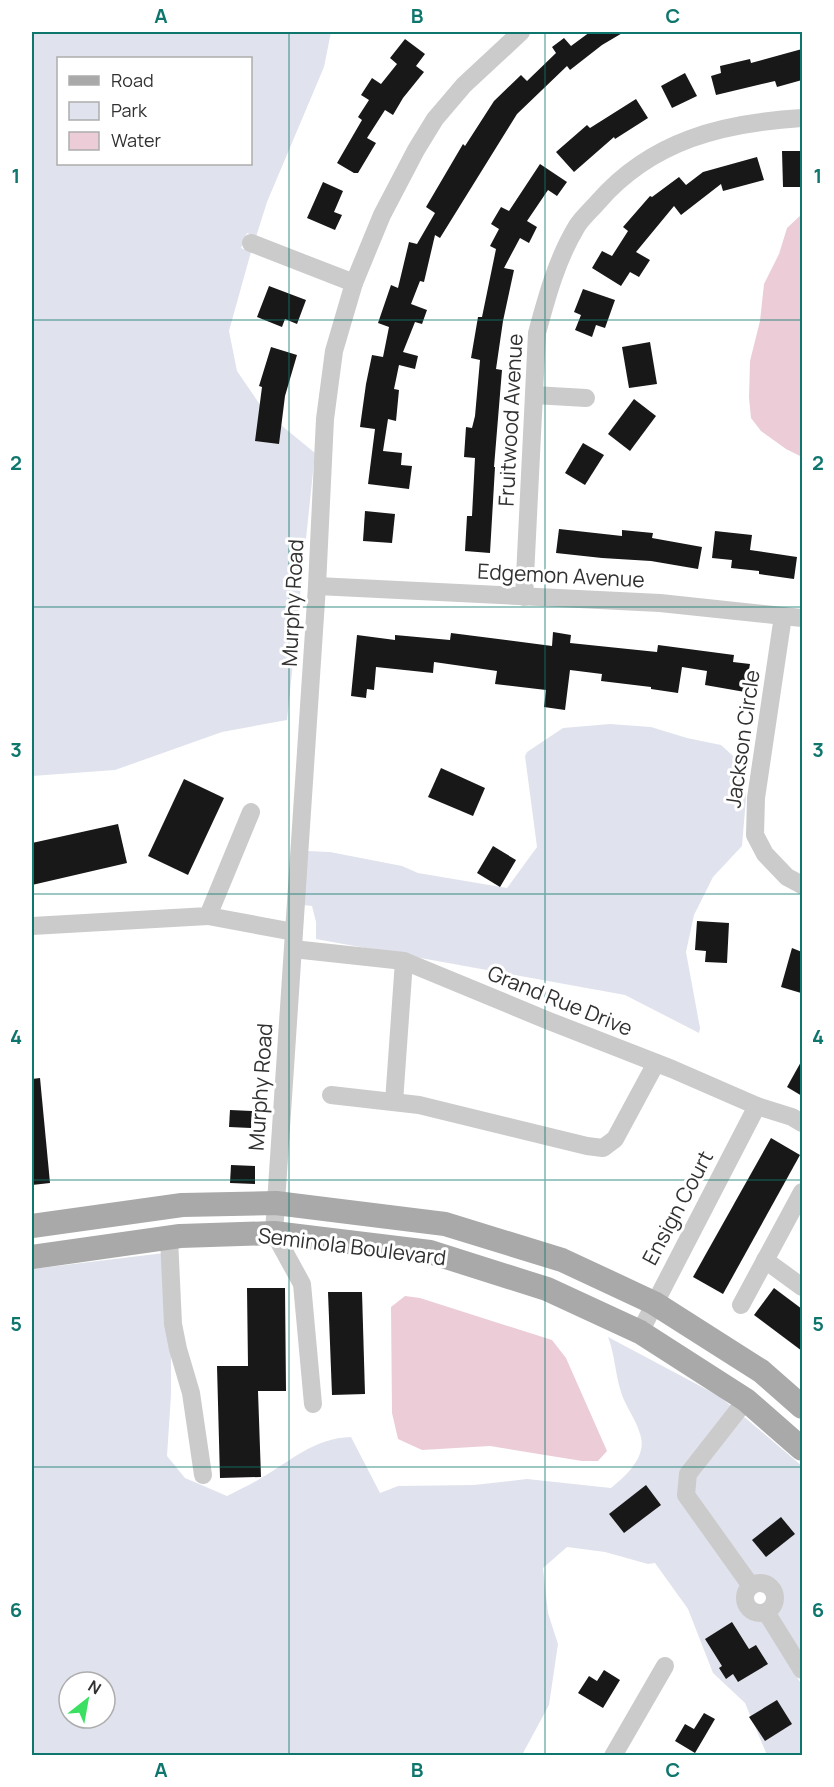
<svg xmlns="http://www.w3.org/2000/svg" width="834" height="1787" font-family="Manrope,sans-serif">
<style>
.green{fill:#e0e3ed;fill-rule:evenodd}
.water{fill:#eccdd7}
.building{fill:#181818}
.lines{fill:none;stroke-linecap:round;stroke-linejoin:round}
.minor{stroke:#cbcbcb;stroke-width:18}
.major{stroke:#a9a9a9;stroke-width:24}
.grid{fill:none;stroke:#0f766e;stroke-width:1.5;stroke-opacity:0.55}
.labels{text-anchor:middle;stroke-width:6;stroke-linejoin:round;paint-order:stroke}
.street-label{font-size:21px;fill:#313131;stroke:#fff}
.neatline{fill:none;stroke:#0f766e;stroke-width:2}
.grid-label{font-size:20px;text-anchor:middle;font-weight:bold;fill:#0f766e}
</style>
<rect width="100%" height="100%" fill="#fff"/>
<g class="green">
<path d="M32,32h299l-7,35 -57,135 -11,35 -9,-4 -6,15 10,4 -22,79 8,40 28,41 50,41 -28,267 -65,12 -107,38 -83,6zM58,58h192v106h-192z"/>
<polygon points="610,724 651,727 687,738 721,745 742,764 746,798 742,846 713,877 694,915 686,952 700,1028 699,1033 625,995 316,939 316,922 312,906 303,905 307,851 330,852 402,866 418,873 507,888 537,847 525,756 527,752 563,728"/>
<path d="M164,1253l7,100v42l-4,61 18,22 42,18c12,-6 23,-11 34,-18 30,-17 53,-40 90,-41l29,56 18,-7 76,-1 53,-6 84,9c15,-12 37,-32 29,-54 -4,-15 -15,-28 -19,-42 -6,-19 -6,-37 -13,-55l111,59 12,10 -48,63 58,117c-10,18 1,34 21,35l40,64v70h-35l-22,-52 -32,-30 -25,-64 -33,-46 -7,1 -43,-12 -38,-5 -24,21 5,45 10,31 -9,61 -27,50 -488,1 -2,-3v-484zM69,1682h36v36h-36z"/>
<path d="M743,1416l59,50v188l-26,-41c13,-18 1,-40 -22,-37l-60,-84 2,-15z"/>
</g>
<g class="water">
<polygon points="802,214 802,457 786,449 761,431 751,418 749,398 750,361 760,321 764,284 779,254 787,228"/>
<polygon points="405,1296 420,1298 552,1340 566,1358 607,1451 598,1461 582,1461 490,1446 422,1450 398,1439 392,1413 391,1307"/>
</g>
<g class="building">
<polygon points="590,32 624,32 602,45 570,70 567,66 517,114 440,238 435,235 424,282 420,281 411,304 427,310 422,324 415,322 403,352 418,356 415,369 399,365 394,389 399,390 396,421 388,419 383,451 402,453 401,465 412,466 409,489 368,484 375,429 360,427 366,384 372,355 383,357 389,327 378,323 391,285 398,288 409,242 417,244 435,213 426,207 463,144 465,146 494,101 521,75 527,81 556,53 552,47 564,38 571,46"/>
<polygon points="405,39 425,54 416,66 424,72 403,98 393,115 385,110 367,138 376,143 358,173 354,173 337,163 362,120 358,117 369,100 361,95 372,78 381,84 397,64 390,58"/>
<polygon points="802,49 802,80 777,87 775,81 716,95 711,76 721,73 720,66 750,59 751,63"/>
<polygon points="685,73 697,96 672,108 661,86"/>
<polygon points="636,99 648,118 615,139 614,137 574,172 556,152 587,125 590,128"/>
<polygon points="782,151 802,151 802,187 783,187"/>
<polygon points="757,157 764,180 723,191 721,184 681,215 674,206 636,252 650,260 639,277 630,272 621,286 592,268 602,251 612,256 628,231 623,227 650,196 652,197 679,177 686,185 703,172"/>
<polygon points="540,164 567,182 557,196 548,190 527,221 537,227 529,243 520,238 504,268 514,270 503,321 496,369 502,370 494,467 495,467 490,553 465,551 467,516 472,516 475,458 464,457 466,427 472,428 475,416 480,360 471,358 478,317 482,317 496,249 490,246 499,229 491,224 501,207 509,211"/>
<polygon points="323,182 343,191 334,212 342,215 335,230 307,218"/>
<polygon points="269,286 306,300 297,324 285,319 282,327 257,317"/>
<polygon points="583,289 615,300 605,328 596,325 592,337 575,330 581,315 574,312"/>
<polygon points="650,342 657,384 629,388 622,347"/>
<polygon points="271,347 297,355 285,396 279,444 255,441 262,387 259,386"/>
<polygon points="634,399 656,416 630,451 608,434"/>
<polygon points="583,443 604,455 585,485 565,473"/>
<polygon points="365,511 395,514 392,543 363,541"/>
<polygon points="559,529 622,536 622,530 653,533 652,538 702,547 698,569 651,561 602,558 556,553"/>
<polygon points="715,531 752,535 750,550 797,557 794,579 759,574 759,571 731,568 732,560 712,558"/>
<polygon points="553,632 571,635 570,643 657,652 658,645 734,655 733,662 750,664 745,692 705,685 707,671 682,667 678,693 651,689 651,687 601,681 602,674 570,670 565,710 544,707 546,690 495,684 497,671 434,662 433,673 376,667 374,690 367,689 366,698 351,696 357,635 395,640 395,635 450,640 451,633 552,646"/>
<polygon points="441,768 485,788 473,816 428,797"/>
<polygon points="184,779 224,798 188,875 148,856"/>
<polygon points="118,824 127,863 32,885 32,843"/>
<polygon points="493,846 516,860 500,887 477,873"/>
<polygon points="697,921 729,923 727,963 705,962 706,951 695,950"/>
<polygon points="792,948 802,952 802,987 801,993 781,987"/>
<polygon points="802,1060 802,1096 787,1087"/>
<polygon points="40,1078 50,1183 32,1185 32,1079"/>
<polygon points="230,1110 252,1111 251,1128 229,1127"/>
<polygon points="771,1138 800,1155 723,1294 693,1277"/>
<polygon points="231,1165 255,1166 255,1184 230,1183"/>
<polygon points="247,1288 285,1288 286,1391 258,1391 261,1477 220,1478 217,1366 248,1366"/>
<polygon points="774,1288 802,1309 802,1351 754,1315"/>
<polygon points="328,1292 362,1292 365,1394 332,1395"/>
<polygon points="646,1485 661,1505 624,1533 609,1514"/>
<polygon points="781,1517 795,1534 766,1557 752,1540"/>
<polygon points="732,1622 749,1649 756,1645 768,1664 738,1682 733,1674 726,1679 719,1668 722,1666 705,1639"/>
<polygon points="604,1670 620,1680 603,1708 578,1693 589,1676 597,1681"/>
<polygon points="777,1700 792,1724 765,1741 749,1717"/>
<polygon points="704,1713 715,1719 695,1753 675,1741 685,1724 694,1729"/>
</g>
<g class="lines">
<g class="minor">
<polyline points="251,243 354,283"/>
<polyline points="534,395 586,398"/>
<polyline points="317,586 660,603 802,618"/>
<path d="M524,597l13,-264c10,-37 20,-74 40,-107 5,-8 14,-16 21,-24 54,-62 125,-79 204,-84"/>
<polyline points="783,616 756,798 755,835 765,854 787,877 802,885"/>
<polyline points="208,916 294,932"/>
<polyline points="32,926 208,916 251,812"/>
<polyline points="293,949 404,961 549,1021 672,1069 757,1106 792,1117 802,1123"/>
<polyline points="331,1095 419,1105 587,1146 603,1148 615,1139 656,1063"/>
<polyline points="394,1102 404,961"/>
<polyline points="169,1238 173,1324 178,1349 191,1393 203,1475"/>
<polyline points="765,1260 802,1287"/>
<polyline points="741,1305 802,1192"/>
<polyline points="640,1332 757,1106"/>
<polyline points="746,1400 688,1474 686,1495 751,1586"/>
<polyline points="313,1404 302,1284 274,1233 317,586 325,419 334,351 354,283 382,215 416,150 435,119 464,85 521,32"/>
<circle cx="760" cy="1598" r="15"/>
<polyline points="766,1612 802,1670"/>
<polyline points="613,1756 665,1666"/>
</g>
<g class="major">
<polyline points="32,1226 182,1205 276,1203 445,1224 562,1260 654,1303 761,1371 802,1407"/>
<polyline points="32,1257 180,1236 274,1233 430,1252 547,1289 640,1332 746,1400 802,1449"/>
</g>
</g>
<path class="grid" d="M289,32v1724M545,32v1724M32,320h770M32,607h770M32,894h770M32,1180h770M32,1467h770"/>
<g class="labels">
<g class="street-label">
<text transform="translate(511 420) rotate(-87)" y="7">Fruitwood Avenue</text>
<text transform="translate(561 576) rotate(3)" y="7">Edgemon Avenue</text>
<text transform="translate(293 603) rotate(-87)" y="7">Murphy Road</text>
<text transform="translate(743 739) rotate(-82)" y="7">Jackson Circle</text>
<text transform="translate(560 1001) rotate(22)" y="7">Grand Rue Drive</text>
<text transform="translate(261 1087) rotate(-86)" y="7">Murphy Road</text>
<text transform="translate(678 1208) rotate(-62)" y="7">Ensign Court</text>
<text transform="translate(352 1247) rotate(7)" y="7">Seminola Boulevard</text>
</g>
</g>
<rect width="834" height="1787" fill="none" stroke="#ffffff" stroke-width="66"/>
<rect x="57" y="57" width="195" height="108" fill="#ffffff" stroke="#adadad" stroke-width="1.5"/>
<rect x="69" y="76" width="30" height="9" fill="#a9a9a9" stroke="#adadad" stroke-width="1.5"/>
<text x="111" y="87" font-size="18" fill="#313131">Road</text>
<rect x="69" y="102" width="30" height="18" fill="#e0e3ed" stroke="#adadad" stroke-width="1.5"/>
<text x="111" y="117" font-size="18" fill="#313131">Park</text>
<rect x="69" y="132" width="30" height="18" fill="#eccdd7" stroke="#adadad" stroke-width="1.5"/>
<text x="111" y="147" font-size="18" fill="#313131">Water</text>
<g transform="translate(87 1700) rotate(31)"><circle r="28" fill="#ffffff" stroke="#adadad" stroke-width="1.5"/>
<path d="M0-4.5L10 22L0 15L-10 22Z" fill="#3be062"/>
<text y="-9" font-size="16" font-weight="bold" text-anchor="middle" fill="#313131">N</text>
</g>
<rect x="33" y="33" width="768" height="1721" class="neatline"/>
<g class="grid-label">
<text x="161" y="23">A</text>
<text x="417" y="23">B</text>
<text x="673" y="23">C</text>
<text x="16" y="183">1</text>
<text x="818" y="183">1</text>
<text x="16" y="470">2</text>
<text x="818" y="470">2</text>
<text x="16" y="757">3</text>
<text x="818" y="757">3</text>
<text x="16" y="1044">4</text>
<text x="818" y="1044">4</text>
<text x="16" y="1331">5</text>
<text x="818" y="1331">5</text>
<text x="16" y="1617">6</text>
<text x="818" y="1617">6</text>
<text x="161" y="1777">A</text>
<text x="417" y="1777">B</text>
<text x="673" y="1777">C</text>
</g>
</svg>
